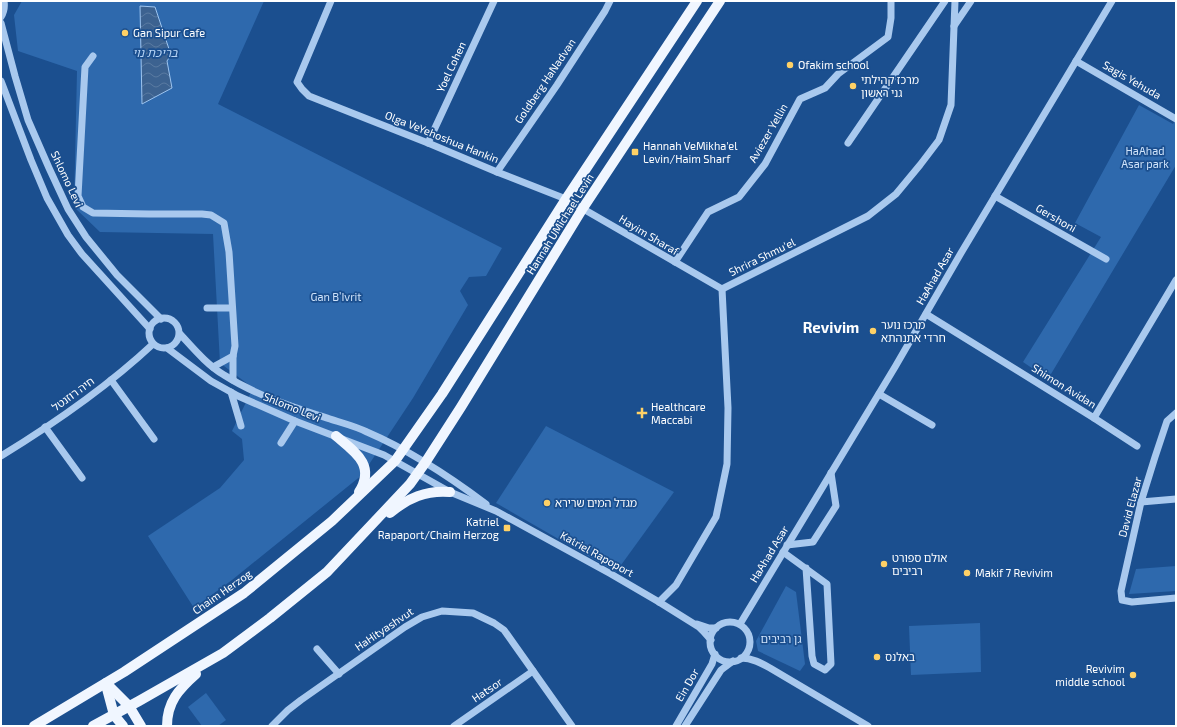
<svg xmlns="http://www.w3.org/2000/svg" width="1177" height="727" font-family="'Exo 2','Noto Sans Hebrew',sans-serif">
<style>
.green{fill:#2e69ad}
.water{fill:url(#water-waves);stroke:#9cc4f0}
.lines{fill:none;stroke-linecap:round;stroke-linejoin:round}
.minor{stroke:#a9c9ee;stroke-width:7}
.major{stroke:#f0f6ff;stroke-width:10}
.poi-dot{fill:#ffd166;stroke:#1b4f8f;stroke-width:1.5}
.labels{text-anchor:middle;stroke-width:3.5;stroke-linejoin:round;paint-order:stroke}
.poi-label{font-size:11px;fill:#fff;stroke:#1b4f8f;text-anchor:start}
.street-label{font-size:11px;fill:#fff;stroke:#1b4f8f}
.park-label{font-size:11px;fill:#cfe3fa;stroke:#1b4f8f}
.water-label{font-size:12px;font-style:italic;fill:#b5d3f5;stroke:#1b4f8f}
.district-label{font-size:15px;font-weight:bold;fill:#fff;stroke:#1b4f8f}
</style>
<defs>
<pattern id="water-waves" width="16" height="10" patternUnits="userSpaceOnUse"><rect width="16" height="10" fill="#3c6290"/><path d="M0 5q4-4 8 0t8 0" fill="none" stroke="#597aa1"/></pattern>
</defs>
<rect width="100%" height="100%" fill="#1b4f8f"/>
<g class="green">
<polygon points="22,1 264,1 218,104 502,248 486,276 469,277 460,291 468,305 413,398 362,475 232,580 194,608 148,536 220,488 244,460 242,439 232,431 253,388 220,363 213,234 100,232 74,207 77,71 18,51 14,15"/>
<polygon points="1139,105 1173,124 1176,119 1176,165 1048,379 1023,362 1101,237 1075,223"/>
<polygon points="546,426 674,492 616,572 496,503"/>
<polygon points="1176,566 1176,591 1129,594 1136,569"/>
<polygon points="786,586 796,592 805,664 800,671 758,651 756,641"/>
<polygon points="980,623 981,672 911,675 909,626"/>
<polygon points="206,693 226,720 218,726 202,726 188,707"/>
</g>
<polygon class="water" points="140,6 155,7 171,55 167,61 172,88 142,104"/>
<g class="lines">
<g class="minor">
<polyline points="331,1 297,82 302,89 309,96 428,143 497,172 566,199 722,289"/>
<path d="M1,17c3,-5 4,-10 3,-16"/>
<polyline points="1,23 15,76 28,120 49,168 68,209 86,237 117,275 161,319"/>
<polyline points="954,26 971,1"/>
<polyline points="93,56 85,67 78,196 83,207 93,213 149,214 202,214 211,215 224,223 229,252 235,346 233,356 233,380"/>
<polyline points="1076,61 1176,119"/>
<polyline points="1,81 31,160 47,198 68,235 82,254 150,329"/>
<polyline points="428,143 494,1"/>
<polyline points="848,143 945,1"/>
<polyline points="497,172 557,85 605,11 610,1"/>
<polyline points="995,196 1106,259"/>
<polyline points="675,262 708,212 739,197 765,164 800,99 825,88 838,74 888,37 891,18 891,1"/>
<polyline points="722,289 868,216 896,194 920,165 939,140 951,105 955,1"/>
<polyline points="207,308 232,308"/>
<polyline points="926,314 1094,418 1176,280"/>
<circle cx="164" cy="333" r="15"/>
<path d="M180,334c13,14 27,31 44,41 33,21 69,32 106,44 12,4 25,7 37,13 42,18 83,45 119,72"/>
<polyline points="167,348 211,381 238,396 295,421 384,455 450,492 496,511 611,574 659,602 699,627 703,631 711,640"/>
<polyline points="213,367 233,356"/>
<polyline points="111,380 154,439"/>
<polyline points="231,392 241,426"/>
<polyline points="879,394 932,425"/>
<polyline points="1176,413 1167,421 1155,457 1141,502 1121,591 1122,600 1132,602 1176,598"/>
<polyline points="1094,418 1137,446"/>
<polyline points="45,427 82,478"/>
<polyline points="281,443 295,421"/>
<path d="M1,456c54,-33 106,-69 152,-112"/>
<polyline points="1141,502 1176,499"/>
<polyline points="787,545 813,542 836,506 831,473"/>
<polyline points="783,552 827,584 831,664 825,670 814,664 812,656 806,568"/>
<polyline points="659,602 676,585 716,517 727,464 728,408 722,289"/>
<circle cx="730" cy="642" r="20"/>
<polyline points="697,624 709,628 716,628"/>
<polyline points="740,624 895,367 961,253 1112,1"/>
<polyline points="317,649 339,674"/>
<path d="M741,658c11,0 20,5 29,10l98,58"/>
<polyline points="272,726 288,710 301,700 405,627 422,617 442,611 473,613 494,623 504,630 572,726"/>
<polyline points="454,726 533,671"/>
<polyline points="676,726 712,664 715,654"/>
<polyline points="685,726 721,670 733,661"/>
</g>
<g class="major">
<path d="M336,436c19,16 40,29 23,56"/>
<path d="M390,513c18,-15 36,-23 60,-21"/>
<polyline points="106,683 129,706 141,726"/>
<polyline points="106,685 114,715 123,726"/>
<polyline points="34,726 124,672 244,593 332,521 395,461 442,394 566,199 697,1"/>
<polyline points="93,726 139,701 223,653 270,618 327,572 410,484 425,463 461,407 583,208 720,1"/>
<path d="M167,726c0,-24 12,-37 29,-52"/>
</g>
</g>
<g class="poi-dot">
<circle cx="125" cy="33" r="4"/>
<circle cx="790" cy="65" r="4"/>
<circle cx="853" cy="86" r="4"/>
<rect x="631" y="148" width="8" height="8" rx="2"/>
<circle cx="873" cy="331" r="4"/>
<path d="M640 407h4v4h4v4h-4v4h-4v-4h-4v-4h4z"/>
<circle cx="547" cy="503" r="4"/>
<rect x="503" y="524" width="8" height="8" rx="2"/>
<circle cx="884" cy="564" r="4"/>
<circle cx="967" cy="573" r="4"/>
<circle cx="877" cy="657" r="4"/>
<circle cx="1133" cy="675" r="4"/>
</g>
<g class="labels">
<g class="poi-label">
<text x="133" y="37">Gan Sipur Cafe</text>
<text x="798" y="69">Ofakim school</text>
<text x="861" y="84">מרכז קהילתי<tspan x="861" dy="13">גני ראשון</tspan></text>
<text x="643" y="150">Hannah VeMikha'el<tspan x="643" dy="13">Levin/Haim Sharf</tspan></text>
<text x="881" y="329">מרכז נוער<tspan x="881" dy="13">חרדי אתנהתא</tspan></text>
<text x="651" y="411">Healthcare<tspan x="651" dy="13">Maccabi</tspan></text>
<text x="555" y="507">מגדל המים שרירא</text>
<text x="499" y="526" text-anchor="end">Katriel<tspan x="499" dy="13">Rapaport/Chaim Herzog</tspan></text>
<text x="892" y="562">אולם ספורט<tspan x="892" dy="13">רביבים</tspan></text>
<text x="975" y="577">Makif 7 Revivim</text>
<text x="885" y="661">באלנס</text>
<text x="1125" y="673" text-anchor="end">Revivim<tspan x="1125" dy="13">middle school</tspan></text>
</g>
<g class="street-label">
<text transform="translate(451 67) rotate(-65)" y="4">Yoel Cohen</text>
<text transform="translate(1132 80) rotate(30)" y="4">Sagis Yehuda</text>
<text transform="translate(545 81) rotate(-56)" y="4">Goldberg HaNadvan</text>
<text transform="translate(768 133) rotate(-60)" y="4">Aviezer Yellin</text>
<text transform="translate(442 137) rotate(22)" y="4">Olga VeYehoshua Hankin</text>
<text transform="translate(67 179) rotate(65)" y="4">Shlomo Levi</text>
<text transform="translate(1056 218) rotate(30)" y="4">Gershoni</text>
<text transform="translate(560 224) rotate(-58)" y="4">Hannah UMichael Levin</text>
<text transform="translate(649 235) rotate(31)" y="4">Hayim Sharaf</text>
<text transform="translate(762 257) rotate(-26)" y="4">Shrira Shmu'el</text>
<text transform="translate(935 276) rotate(-60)" y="4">HaAhad Asar</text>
<text transform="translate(1064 386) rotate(32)" y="4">Shimon Avidan</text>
<text transform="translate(73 394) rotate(-36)" y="4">חיה רוזנטל</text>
<text transform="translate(292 407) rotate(22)" y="4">Shlomo Levi</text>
<text transform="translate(1130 507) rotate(-75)" y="4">David Elazar</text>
<text transform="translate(597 554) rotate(29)" y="4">Katriel Rapoport</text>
<text transform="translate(769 554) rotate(-59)" y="4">HaAhad Asar</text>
<text transform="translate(222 592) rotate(-35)" y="4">Chaim Herzog</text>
<text transform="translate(384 629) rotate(-34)" y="4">HaHityashvut</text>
<text transform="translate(687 685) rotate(-60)" y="4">Ein Dor</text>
<text transform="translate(487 690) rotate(-34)" y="4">Hatsor</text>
</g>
<g class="park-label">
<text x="1145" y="155">HaAhad<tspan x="1145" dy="13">Asar park</tspan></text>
<text x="336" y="301">Gan B’Ivrit</text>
<text x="781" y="643">גן רביבים</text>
</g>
<g class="water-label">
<text x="155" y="57">בריכת נוי</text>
</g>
<g class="district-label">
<text x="831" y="333">Revivim</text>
</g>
</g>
<rect width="1177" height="727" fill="none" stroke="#ffffff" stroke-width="4"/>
</svg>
